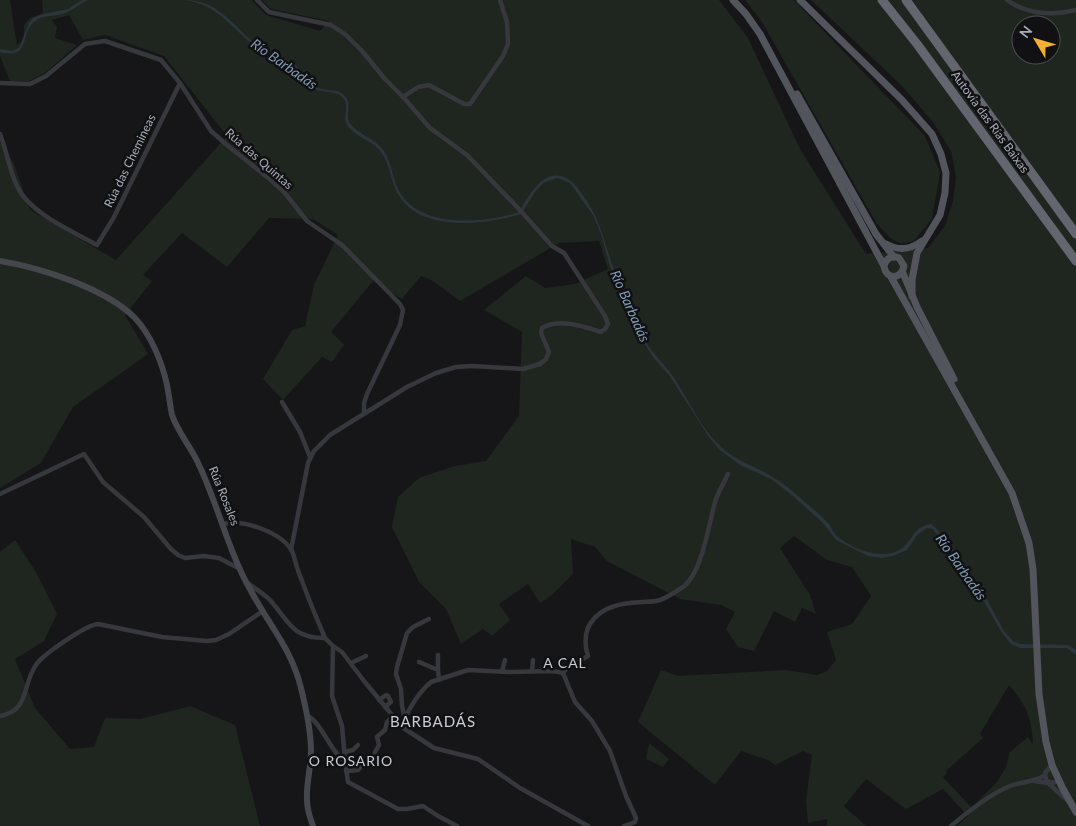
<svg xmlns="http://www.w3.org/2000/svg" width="1076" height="826" font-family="Lato,sans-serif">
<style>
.green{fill:#1e261f;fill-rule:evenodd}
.water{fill:#2c353c}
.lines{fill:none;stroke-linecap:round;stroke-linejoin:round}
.street{stroke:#37383d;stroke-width:4.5}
.secondary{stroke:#45474d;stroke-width:6}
.primary{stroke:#53555c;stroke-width:7}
.highway{stroke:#63666e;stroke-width:9}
.labels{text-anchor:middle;stroke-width:5;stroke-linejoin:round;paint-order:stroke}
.street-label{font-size:12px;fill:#a8adb8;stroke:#111113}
.water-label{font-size:14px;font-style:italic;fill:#7f9bb3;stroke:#111113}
.neighbourhood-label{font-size:14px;letter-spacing:1px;fill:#c9ccd4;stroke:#111113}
.quarter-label{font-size:15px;letter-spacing:1px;fill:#c9ccd4;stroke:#111113}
</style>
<rect width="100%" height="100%" fill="#161618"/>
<g class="green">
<path d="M0,0h10l7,45 7,-5v-15l6,-7 13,-5 -1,-13h209l15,15 54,16 9,-10 -58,-12 -9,-9h457l29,38 52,111 66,105 62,-6 17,-22 8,-25 3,-24 -5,-26 -18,-29 -32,-37 -90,-85h265v826h-119l11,-10 -25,-27 -37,20 -40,-30 -22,27 22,20h-39v-7l-19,4 -2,-22 6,-46 -9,-4 -28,14 -7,-5 -27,-9 -26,34 -77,-63 23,-52 17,6 108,-6 31,5 10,-4 9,-11 -9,-28 25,-8 19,-28 -19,-29 -25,-7 -33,-24 -14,12 30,47 6,19 -14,-6 -7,14 -21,-11 -20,40 -16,-4 -12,-18 9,-17 -14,-7 -41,-6 -73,-38 -12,-14 -24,-8 2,35 -21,21 -12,8 -12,-19 -29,20 11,16 -18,16 -9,-7 -22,15 -15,-35 -27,-27 -27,-55 6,-30 21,-19 36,-12 31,-5 33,-45 3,-84 -38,-22 42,-34 19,12 30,-4 33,-15 -9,-28 -40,2 -99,58 -27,-20 -12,-5 -19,23 -29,-18 -42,51 13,13 -12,17 -10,-5 -39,43 -20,-21 29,-49 13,-4 9,-41 24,-50 -25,-16 -44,-1 -42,49 -45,-34 -39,42 9,6 -27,34 23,39 -75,53 -32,56 -41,25v-346l14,22 16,46 86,50 111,-124 -63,-80 -59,-21 -22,5 -14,-25 -17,5 5,7 -2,11 22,7 -32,28 -16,8h-19l-10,-25zM1021,25h30v30h-30zM1009,685c17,19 23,34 24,59l-5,-7 -18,15 -4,15 -9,15 -25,25 -2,-1 -27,-29 4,-4 -1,-2 37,-33 -3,-4z"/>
<polygon points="745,0 794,0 925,136 940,172 932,219 914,241 901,244 890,238 877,224 762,22"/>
<polygon points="15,540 36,572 57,614 44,641 15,659 35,708 70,749 94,747 105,718 141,719 190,706 235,725 260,826 0,826 0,552"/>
<polygon points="649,743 669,759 663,767 646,759"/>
</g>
<g class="water">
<path d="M82,0h6c-7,3 -13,8 -20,12 -10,5 -24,2 -33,9 -16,12 -3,39 -35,31v-3l12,2 7,-3 10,-25 4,-5 7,-3 28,-6z"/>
<path d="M185,0c36,0 50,30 76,48 10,7 22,8 32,15 8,6 12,16 20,22 10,8 24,2 32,11 7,8 1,17 4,26 9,13 26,16 35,29 9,14 8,30 17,43 22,35 85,29 118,18 10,-16 24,-45 47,-34 7,3 12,10 16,16 18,24 21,45 31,73 6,16 15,32 22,48 4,7 5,14 8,21 7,16 20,26 29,39 18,26 30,58 55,77 12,9 24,13 37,20 12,6 23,14 34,24 10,9 21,17 31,28 3,4 4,9 8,12 10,9 28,17 41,18 37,2 28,-27 53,-30l4,3 29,37 21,32 19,35 9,10 7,3 48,1 8,5v5l-9,-7h-47l-9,-4 -9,-11 -20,-35 -21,-32 -28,-37 -6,-1 -10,7 -10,15 -14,6 -12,2 -13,-2 -32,-16 -13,-17 -30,-27 -22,-17 -31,-14 -20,-15 -11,-13 -40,-62 -16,-18 -10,-16 -9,-23 -24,-52 -9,-32 -8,-19 -23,-32 -6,-3 -7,-2 -14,5 -8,9 -14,22c-35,11 -101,19 -123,-20 -8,-13 -7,-29 -17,-42 -8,-12 -28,-15 -35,-29 -3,-8 4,-18 -3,-25 -7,-9 -23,-4 -31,-11 -8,-6 -11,-13 -19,-18 -12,-8 -25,-12 -36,-21 -25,-19 -38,-43 -72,-48z"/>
</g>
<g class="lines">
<g class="street">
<path d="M257,0l12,12 62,13 15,10 16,16 23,28 18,18 27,31 37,27 52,54 33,37 12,7 41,63 3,8 -3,5 -4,3c-19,-6 -41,-14 -59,-4l-1,5 8,19 -3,7 -6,5 -17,5 -51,-3 -16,1 -20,6 -29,14 -77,48 -16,16 -6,12 -17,87"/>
<path d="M1007,0c19,14 46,16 69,10"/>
<polyline points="0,83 30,84 46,76 85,44 105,41 161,60 180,83 211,131 228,146 271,180 284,192 307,221 342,245 400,304 403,310 400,325 367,394 364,403 364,412"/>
<polyline points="403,97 418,87 429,85 464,104 470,104 503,56 508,44 507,22 500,0"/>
<path d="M0,134c7,17 9,36 17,52 12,27 55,45 80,59l17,-28 66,-134"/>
<polyline points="282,402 300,432 310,457"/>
<polyline points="0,494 84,454 103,482 144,517 170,548 178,555 185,558 204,556 219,558 240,569"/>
<path d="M223,524c20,-5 58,8 69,27 3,7 4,15 7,22 8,22 17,44 26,65l8,8 -1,50 10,30 3,34"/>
<path d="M248,583c7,6 15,10 22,17 19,21 21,38 55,38"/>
<polyline points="333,646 342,652 364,681 402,727 434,748 478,759 520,788 588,826"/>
<polyline points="419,662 438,670 439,680"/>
<polyline points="351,663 366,656"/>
<polyline points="438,670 438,655"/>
<polyline points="502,671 505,660"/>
<polyline points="532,671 533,660"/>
<polyline points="563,673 575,702 592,721 610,751 626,796 636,818 635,822 624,826"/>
<polyline points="379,700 386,695 388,696 391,702 385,707"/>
<path d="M307,715c16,9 24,39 38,45l3,22 50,27h9l16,-3 15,10 19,10"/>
<path d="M0,716c30,-5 22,-32 36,-51 6,-10 50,-40 62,-41l64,13 45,4 9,-1 13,-6 34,-23"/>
<polyline points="405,719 402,706 401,689 396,674 397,667 407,633 413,627 429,619"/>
<path d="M402,727c5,-16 16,-34 29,-45l37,-12 41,2 44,-1 10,2 4,-5 21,-12c-10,-32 12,-50 42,-53 9,-2 21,0 30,-3 7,-2 17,-9 23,-13 19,-14 26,-63 32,-85 3,-10 9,-19 13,-28"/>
<polyline points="345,752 353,750 358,745"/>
<polyline points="1052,765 1045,773 1046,780 1051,783 1059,781"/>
<polyline points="346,771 358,770 362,765 369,766 374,762 375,752 379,745 377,737 385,730 387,722 393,717"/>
<polyline points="1034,781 1048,783 1067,800"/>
<path d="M951,826c15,-13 41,-33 59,-40 11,-4 23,-4 34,-10"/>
</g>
<path class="secondary" d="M0,261c41,7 105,27 135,57 16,17 27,44 32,67 2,10 3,20 5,30 6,18 20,33 27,50 19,40 30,88 52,126 18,34 40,57 50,97 5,20 10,43 10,63 0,17 -5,33 -4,49 0,9 3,18 6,26"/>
<g class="primary">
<path d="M733,0l13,14 14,20 124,232c2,14 17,14 20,0l-5,-8c-7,-3 -13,0 -15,8"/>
<polyline points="800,0 902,100 932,134 941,154 946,173 945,193 940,215 917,253 912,280 912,296"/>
<polyline points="797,94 876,234 894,257"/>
<path d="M886,244c13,7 24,6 36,-3"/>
<polyline points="903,273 917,307 954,379"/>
<polyline points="891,277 1012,493 1029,543 1033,569 1039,694 1046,742 1052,765 1062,787 1076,812"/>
</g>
<g class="highway">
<polyline points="882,0 917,44 1076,261"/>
<polyline points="906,0 1076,234"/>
</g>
</g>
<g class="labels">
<g class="street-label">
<text transform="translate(990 122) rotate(54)" y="4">Autovía das Rías Baixas</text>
<text transform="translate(259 159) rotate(41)" y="4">Rúa das Quintas</text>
<text transform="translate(130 161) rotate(-64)" y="4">Rúa das Chemineas</text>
<text transform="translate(224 496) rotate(68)" y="4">Rúa Rosales</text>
</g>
<g class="water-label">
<text transform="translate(284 64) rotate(35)" y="5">Río Barbadás</text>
<text transform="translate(630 306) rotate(66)" y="5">Río Barbadás</text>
<text transform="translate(961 567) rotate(55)" y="5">Río Barbadás</text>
</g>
<g class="neighbourhood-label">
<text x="565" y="668">A CAL</text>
<text x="351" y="766">O ROSARIO</text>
</g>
<g class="quarter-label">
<text x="433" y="727">BARBADÁS</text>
</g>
</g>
<g transform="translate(1036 40) rotate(308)"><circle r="24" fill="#111113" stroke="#4d4f55"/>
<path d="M0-4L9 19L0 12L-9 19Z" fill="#f2b134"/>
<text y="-8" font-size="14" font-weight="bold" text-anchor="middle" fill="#a8adb8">N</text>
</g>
</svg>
